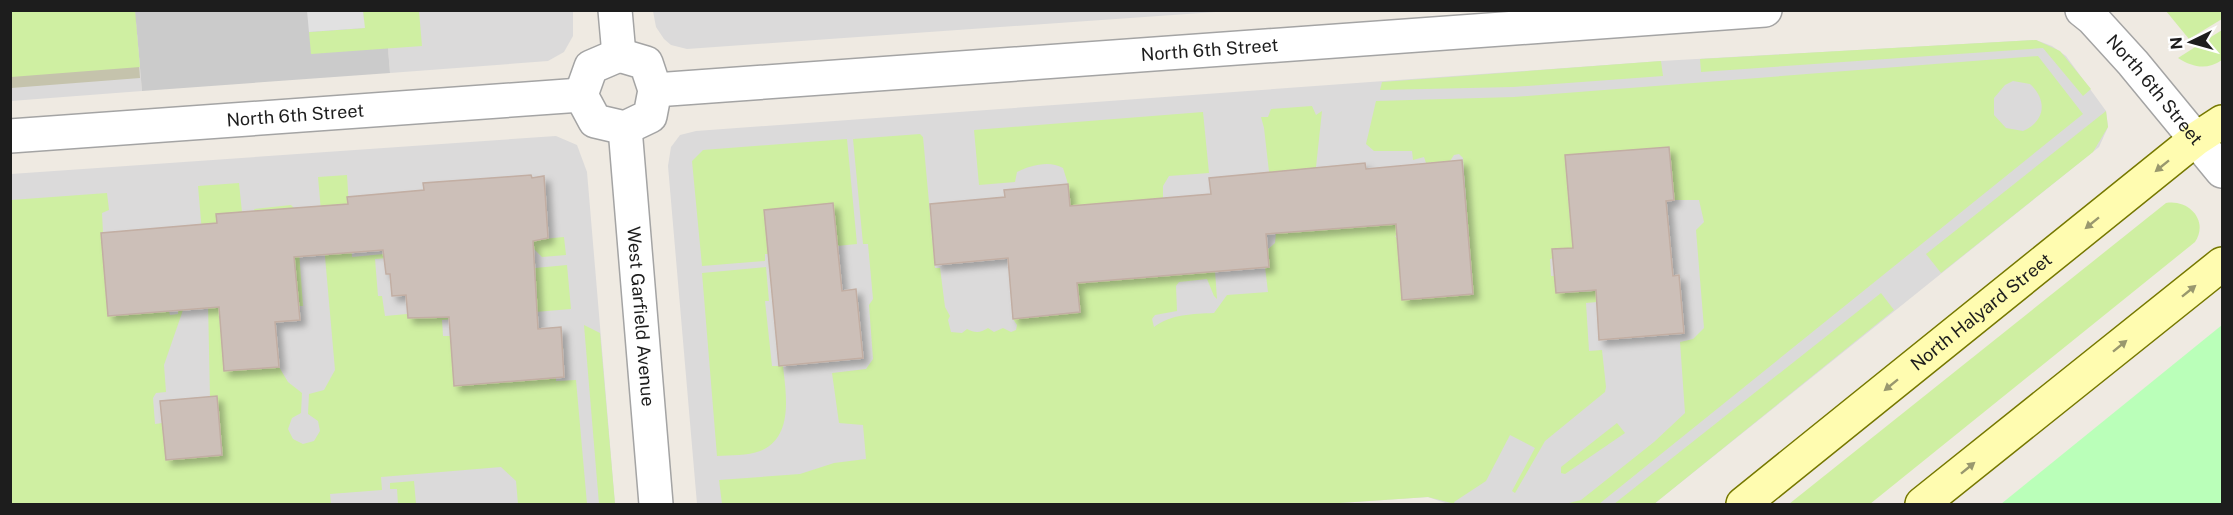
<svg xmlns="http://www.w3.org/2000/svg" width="2233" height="515" font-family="'Public Sans',sans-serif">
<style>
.residential{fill:#dbdada}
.religious{fill:#cbcbcb}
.construction{fill:#c5c3ac}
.grass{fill:#cfefa2;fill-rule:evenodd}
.park{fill:#baffb9}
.parking{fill:#e1e1e1}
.building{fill:#ccbfb8;stroke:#c2aea3;stroke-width:1.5;filter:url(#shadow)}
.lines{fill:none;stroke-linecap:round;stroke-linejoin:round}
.street-casing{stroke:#a4a4a4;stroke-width:36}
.secondary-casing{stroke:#767800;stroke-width:36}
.street{stroke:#fff;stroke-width:33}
.secondary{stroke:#fffcb0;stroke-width:33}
.oneway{fill:#99986e}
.labels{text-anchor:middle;stroke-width:4.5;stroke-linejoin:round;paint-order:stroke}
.street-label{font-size:18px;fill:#1d1d1d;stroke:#fff}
</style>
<defs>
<filter id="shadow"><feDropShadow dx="5.5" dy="5.5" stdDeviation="3" flood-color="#0004"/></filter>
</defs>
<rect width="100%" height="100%" fill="#efeae2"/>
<g class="residential">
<polygon points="11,11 135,11 142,91 11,101"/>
<polygon points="385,11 573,11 573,36 564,52 548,61 390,73"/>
<polygon points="653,11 653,10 1230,11 687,49 671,45 664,39 656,27"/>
<polygon points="2036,40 2052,46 2066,56 2106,111 2108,127 2099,147 1654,504 1448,504 1428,497 1325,504 697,504 668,166 671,147 680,135 696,131 1661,61"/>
<polygon points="556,136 577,145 587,172 615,504 11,504 11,174"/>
</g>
<polygon class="religious" points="135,11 385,11 390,73 142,91"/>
<polygon class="construction" points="11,11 135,11 140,78 11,88"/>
<g class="grass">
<polygon points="11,10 135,11 140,67 11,77"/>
<polygon points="363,11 419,11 422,46 311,54 309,32 364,28"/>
<polygon points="2166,11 2222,11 2222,19 2189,39"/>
<path d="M2222,30v30c-15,10 -28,8 -44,-2z"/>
<polygon points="2036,40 2060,51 2091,89 2083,96 2043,48 1701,72 1700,59"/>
<path d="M2038,56l45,58 -484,390h-34l16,-4 73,-58 31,-29 -5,-71 13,-3 11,-11 -8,-98 8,-8 -5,-22h-25l-5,-53 -104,8 5,61 20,30 -40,13 1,17h4l1,17 40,-2 1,11 -11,1 3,48 13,-1 4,37 -1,5 -60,49 -30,52 -3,-2 23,-43 -25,-13 -24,46 -32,21 1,2 -27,-7 -103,7h-603l-3,-24 81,-6 34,-11 32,-4 -3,-34 -24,-2 -7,-50 34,-4 7,-10 -4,-54 4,-6 -5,-55h-5l-10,-105 67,-5 3,3 12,131h5l5,39 5,9 -2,4 3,12 11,1 5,-4c8,4 13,4 21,-1l6,4 9,-4 8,4 5,-2 1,-5 -4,-6 67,-7 -12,-128 -5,-16c-13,-8 -33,-3 -46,4l-2,10 -36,3 -5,-55 229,-18 6,61 -40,3 -6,10v12l-33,3 6,77 79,-7 2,28 -3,-3 -7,-17 -28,3 -3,4 1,25 -22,4 -3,4 2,8c17,-13 39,-13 60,-14l13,-18 41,-3 -3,-25 2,-17 8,-7 1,-10 -12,-105 -3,-11h7l3,-8 41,-3 4,9 6,-4 -6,56 5,62 75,-5 1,11 -2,1 3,4 4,60 71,-6 -10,-136 -4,-4 -5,1 -4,6 -24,2 -2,-6 -11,3 -1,-9h-38l-8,-7 10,-43 138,-4zM2013,81l17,3c18,16 15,38 -7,47l-17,-3 -12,-13v-17l11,-13z"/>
<polygon points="1661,61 1663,76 1513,87 1380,90 1382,82"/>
<polygon points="2106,111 2108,127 2093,152 1941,273 1926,254"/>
<polygon points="847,139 857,244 837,246 764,210 769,254 765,254 765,261 702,266 692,161 703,150"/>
<polygon points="347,175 352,257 564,237 566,255 542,257 532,247 375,259 378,296 382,296 385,316 407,314 408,318 509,312 509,306 537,303 535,268 567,265 571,309 442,320 443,336 451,336 454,385 556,378 556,381 576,380 587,504 518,504 516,481 501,467 381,477 382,490 330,494 331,504 11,504 11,200 107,193 109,210 102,213 103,233 101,233 108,316 169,311 170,315 178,314 178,310 183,310 164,365 166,392 156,393 153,398 155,424 162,423 166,460 222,455 217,396 210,397 208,302 198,186 239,183 242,212 218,237 219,301 224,371 279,367 288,382 302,393 301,413 292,418 288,429 293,439 303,444 314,441 320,431 318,421 308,414 309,394 324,390 335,370 318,177"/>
<path d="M2166,203c23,-4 43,18 29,39l-325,262h-81z"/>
<polygon points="291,205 296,210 303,306 299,306 290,209 255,211 254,209"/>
<path d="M766,267l3,34h-4l7,65h11c3,28 11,72 -23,85 -12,5 -30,4 -43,5l-15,-183z"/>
<polygon points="1881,293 1894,310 1654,504 1614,504"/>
<polygon points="584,325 600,333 615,504 599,504"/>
<polygon points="1617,423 1625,433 1565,474 1561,473 1561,467"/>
<polygon points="414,481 416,504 398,504 397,489 390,489 390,483"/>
</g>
<polygon class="park" points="2222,325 2222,504 2001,504"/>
<polygon class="parking" points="307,11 363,11 365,28 309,32"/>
<g class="building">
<polygon points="1669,147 1674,200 1666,201 1673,276 1679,275 1684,333 1599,340 1596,290 1556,293 1552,249 1573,248 1565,155"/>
<polygon points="1462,160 1473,294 1402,300 1396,224 1266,234 1269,267 1077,283 1080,312 1013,319 1008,258 935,265 930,204 1005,197 1004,190 1068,184 1070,206 1211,194 1209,178 1365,163 1366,169"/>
<polygon points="531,175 532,178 544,176 548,238 533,241 538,329 561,327 564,377 454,386 449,317 408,318 406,295 392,296 390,274 386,274 383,250 294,257 300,320 275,322 279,367 224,371 219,307 108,316 101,233 217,223 216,214 348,204 347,197 424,190 423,183"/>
<polygon points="833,203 842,291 856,289 863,358 779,366 764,210"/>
<polygon points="217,396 222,455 166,460 160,401"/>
</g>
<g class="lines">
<g class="street-casing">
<g id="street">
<polyline points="615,10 619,55"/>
<path id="s1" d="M2082,10l10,8 41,45 89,108"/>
<polygon points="619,55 646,63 655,90 650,116 625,128 595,121 581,95 591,67"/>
<path id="s2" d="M655,90l1110,-80"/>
<path id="s3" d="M625,128l31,376"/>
<path id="s4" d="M10,136l571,-41"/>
</g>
</g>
<g class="secondary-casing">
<g id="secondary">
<path id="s5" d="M1743,504l453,-365 26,-17"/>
<polyline points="1922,504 2222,264"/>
</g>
</g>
<use href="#street" class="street"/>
<use href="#secondary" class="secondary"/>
</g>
<defs><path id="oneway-solid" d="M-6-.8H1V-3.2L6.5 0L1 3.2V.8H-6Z" transform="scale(1.5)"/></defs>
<g class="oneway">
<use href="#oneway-solid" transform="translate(2162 166) rotate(141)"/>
<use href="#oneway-solid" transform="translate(2092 223) rotate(141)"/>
<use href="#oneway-solid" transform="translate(2189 291) rotate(-39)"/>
<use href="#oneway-solid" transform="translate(2120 346) rotate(-39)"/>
<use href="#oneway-solid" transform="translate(1891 385) rotate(141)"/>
<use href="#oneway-solid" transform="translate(1968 468) rotate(-39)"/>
</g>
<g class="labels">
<g class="street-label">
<text dy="6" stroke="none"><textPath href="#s2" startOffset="556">North 6th Street</textPath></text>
<text dy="6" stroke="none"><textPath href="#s1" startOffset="108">North 6th Street</textPath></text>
<text dy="6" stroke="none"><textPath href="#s4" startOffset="286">North 6th Street</textPath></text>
<text dy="6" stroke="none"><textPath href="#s5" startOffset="306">North Halyard Street</textPath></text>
<text dy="6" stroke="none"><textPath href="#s3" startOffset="189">West Garfield Avenue</textPath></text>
</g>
</g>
<rect width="2233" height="515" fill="none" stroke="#1d1d1d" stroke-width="24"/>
<g transform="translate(2191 42) rotate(265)" stroke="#ffffff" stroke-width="4.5" paint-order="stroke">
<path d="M0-4.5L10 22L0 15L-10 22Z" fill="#1d1d1d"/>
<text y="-9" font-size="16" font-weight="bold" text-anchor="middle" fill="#1d1d1d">N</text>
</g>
</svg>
